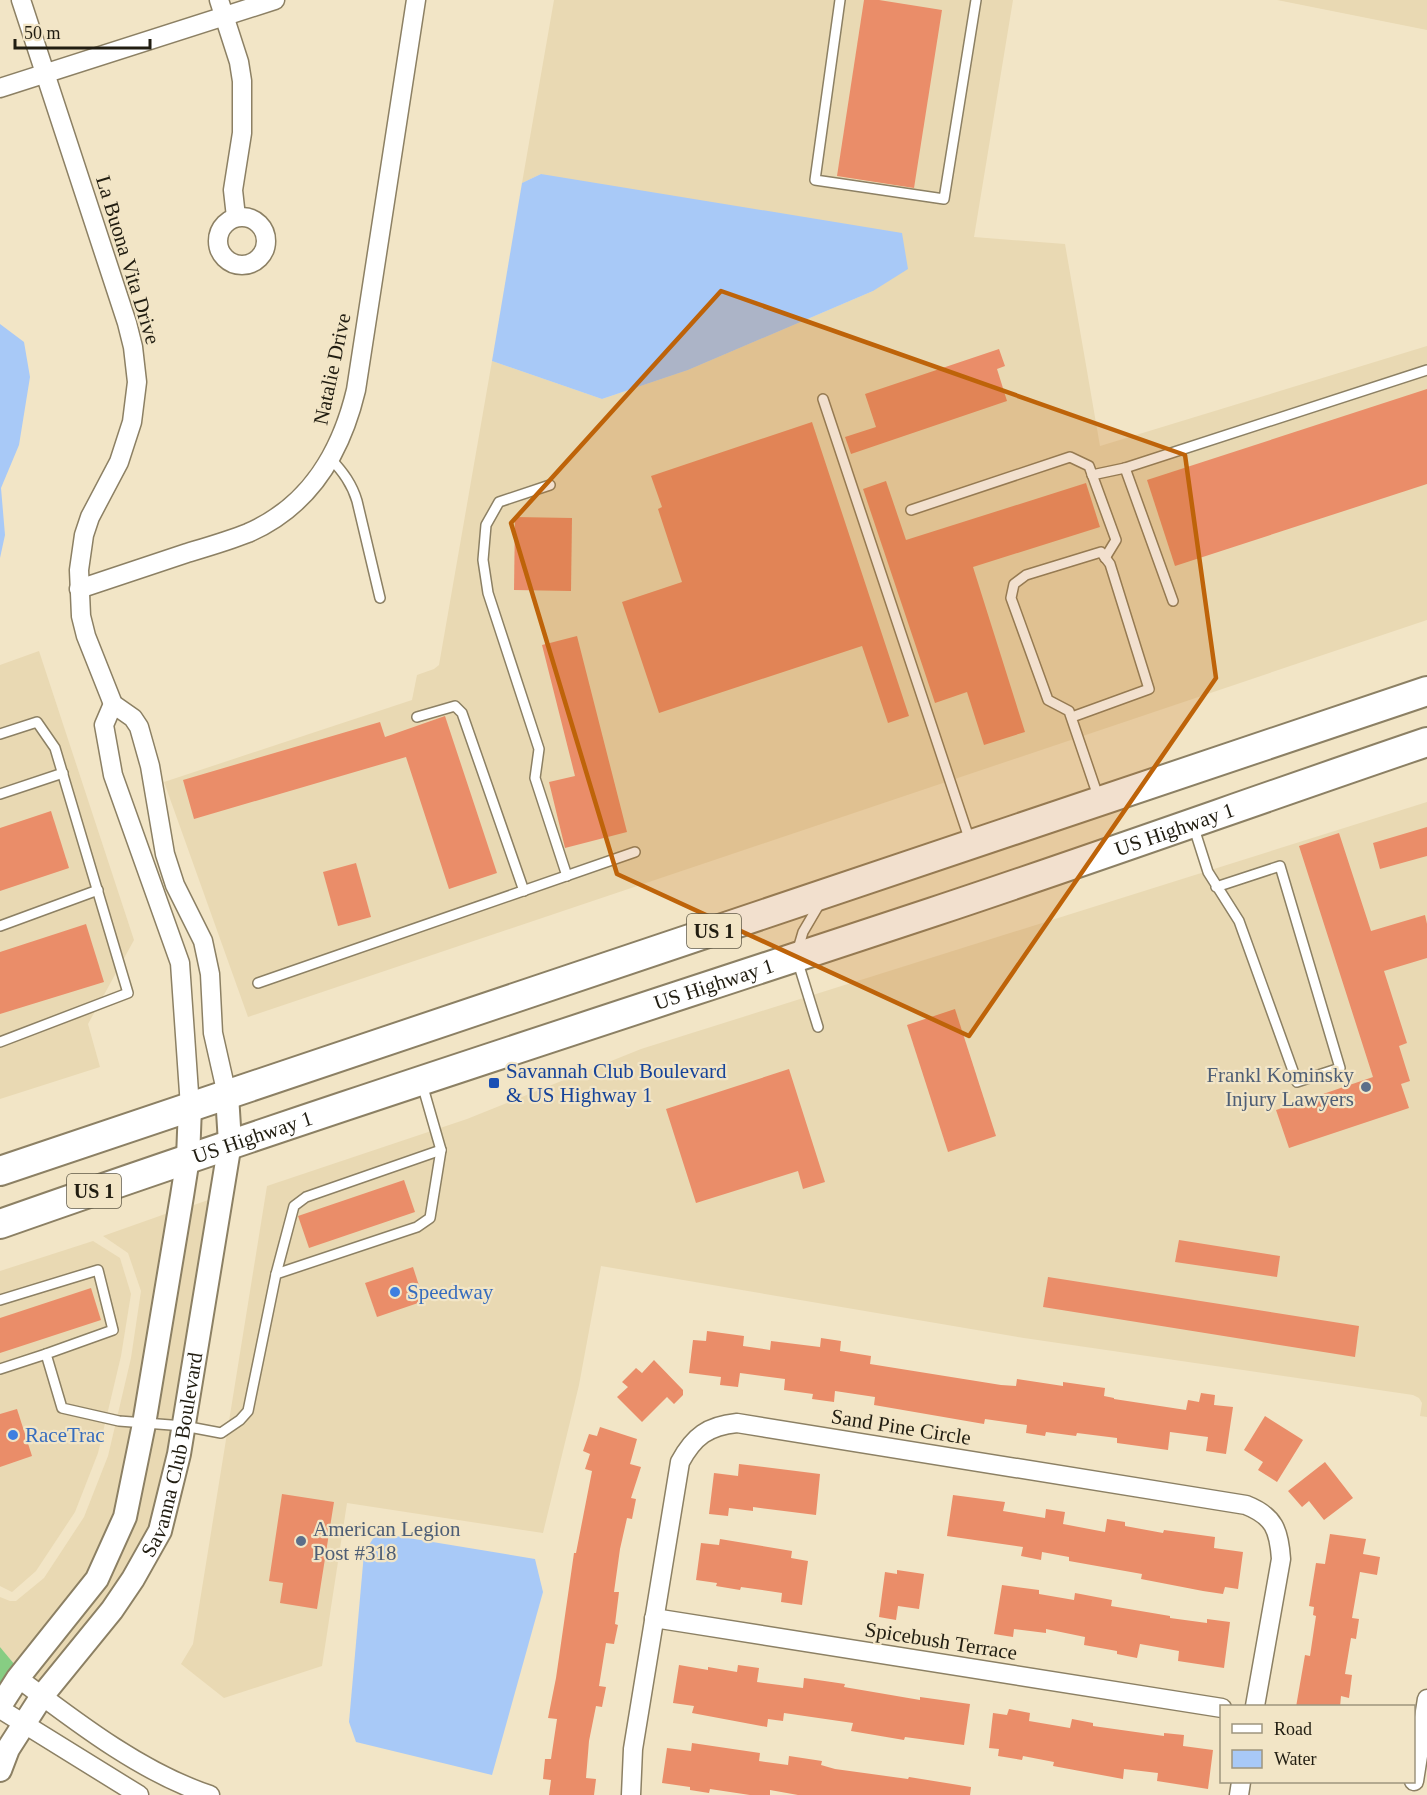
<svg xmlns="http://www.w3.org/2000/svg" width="1427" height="1795" font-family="Georgia,serif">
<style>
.built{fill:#e9d9b3}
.forest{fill:#87cd83}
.water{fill:#a8c9f7}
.building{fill:#ea8d69}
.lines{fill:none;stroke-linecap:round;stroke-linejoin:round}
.service-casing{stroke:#8c8064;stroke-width:12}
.minor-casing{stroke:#8c8064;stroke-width:21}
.tertiary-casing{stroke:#8c8064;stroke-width:26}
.primary-casing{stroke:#8c8064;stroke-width:32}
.service{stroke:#fff;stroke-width:9}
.minor{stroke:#fff;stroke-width:18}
.tertiary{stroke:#fff;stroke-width:22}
.primary{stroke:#fff;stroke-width:28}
.marked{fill:#be6309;fill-opacity:0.2;stroke:#be6309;stroke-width:4.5;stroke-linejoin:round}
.transit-dot{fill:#1a4fb4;stroke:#f2e5c6;stroke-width:2}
.service-dot{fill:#5c6f8a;stroke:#f2e5c6;stroke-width:2}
.shop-dot{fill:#3f7fe0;stroke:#f2e5c6;stroke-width:2}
.labels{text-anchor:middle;stroke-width:4.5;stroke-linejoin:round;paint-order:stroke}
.shield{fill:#f2e5c6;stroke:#605947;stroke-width:1.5}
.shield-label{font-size:20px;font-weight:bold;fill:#211d11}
.street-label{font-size:21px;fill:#211d11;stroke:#f2e5c6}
.transit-label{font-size:21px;fill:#164399;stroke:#f2e5c6;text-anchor:start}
.service-label{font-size:21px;fill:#4e5e75;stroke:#f2e5c6;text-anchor:end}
.shop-label{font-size:21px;fill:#366cbe;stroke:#f2e5c6;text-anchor:start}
</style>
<rect width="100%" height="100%" fill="#f2e5c6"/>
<g class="built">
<polygon points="554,0 1013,0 974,237 1065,244 1100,446 1427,346 1427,620 248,1017 164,782 412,700 417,675 434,669 439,665 492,361 602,399 688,370 873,291 541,174 522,183"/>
<polygon points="1277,0 1427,0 1427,30"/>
<polygon points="39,651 134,940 88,1024 100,1067 0,1099 0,665"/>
<polygon points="1427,802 1427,1417 1420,1416 1422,1403 1419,1398 1413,1395 1024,1338 601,1266 579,1385 543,1533 347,1503 322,1666 224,1698 181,1664 193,1644 267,1186 467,1119 641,1049"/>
<polygon points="211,1199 169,1452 150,1527 124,1574 103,1605 33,1690 28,1681 105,1585 191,1206"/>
<polygon points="168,1213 134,1422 115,1514 88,1574 15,1665 0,1647 0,1597 10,1601 16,1601 44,1578 84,1517 108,1456 131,1358 141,1291 128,1253 103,1236"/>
<polygon points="93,1241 120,1258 131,1294 121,1356 98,1453 75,1512 36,1571 12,1592 0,1586 0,1271"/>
</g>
<polygon class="forest" points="0,1647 15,1665 0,1687"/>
<g class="water">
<polygon points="541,174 902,233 908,269 873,291 688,370 602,399 492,361 522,183"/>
<polygon points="0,324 24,342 30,377 19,445 1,488 5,535 0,558"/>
<polygon points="384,1534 535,1559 543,1592 492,1775 356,1742 349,1722 364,1553 374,1537"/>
</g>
<g class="building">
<polygon points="864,0 879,0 942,10 914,188 837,176"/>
<polygon points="999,349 1005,366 997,369 1007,401 851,454 845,437 876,427 865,394"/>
<polygon points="1427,389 1427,484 1175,566 1147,480"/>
<polygon points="812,422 909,716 888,723 862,646 659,713 622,602 682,582 658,509 662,507 651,476"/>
<polygon points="886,481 906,540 1086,483 1100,527 973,567 1025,732 984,745 967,692 935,703 863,489"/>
<polygon points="515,517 572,518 571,591 514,590"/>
<polygon points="577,636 627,832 565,848 549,782 575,776 542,645"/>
<polygon points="445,716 497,873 449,889 406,757 194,819 183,780 380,722 385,737"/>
<polygon points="51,811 69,868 0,891 0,828"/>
<polygon points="1427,827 1427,856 1380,869 1373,843"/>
<polygon points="1339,833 1371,931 1425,915 1427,924 1427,958 1384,971 1407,1043 1399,1046 1410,1081 1401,1084 1409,1108 1289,1148 1276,1110 1373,1077 1299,846"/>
<polygon points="356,863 371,917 338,926 323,872"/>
<polygon points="86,924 104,982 0,1014 0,952"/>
<polygon points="955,1009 996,1136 948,1152 907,1025"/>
<polygon points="789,1069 825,1182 803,1189 798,1171 696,1203 666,1109"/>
<polygon points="404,1180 415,1212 309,1248 298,1216"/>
<polygon points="1179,1240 1280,1256 1277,1277 1175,1262"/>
<polygon points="413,1267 424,1301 377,1317 365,1283"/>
<polygon points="1048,1277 1359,1326 1355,1357 1043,1307"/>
<polygon points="91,1288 101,1320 0,1353 0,1318"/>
<polygon points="707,1331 744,1336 743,1346 770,1350 771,1341 820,1347 821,1338 841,1341 840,1351 871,1356 870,1364 1001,1385 1016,1386 1017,1379 1063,1386 1063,1382 1105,1388 1104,1396 1114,1398 1114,1399 1186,1410 1188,1400 1199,1402 1201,1393 1215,1395 1214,1405 1233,1407 1226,1454 1206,1451 1208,1437 1170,1432 1168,1450 1117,1443 1117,1438 1077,1433 1076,1436 1046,1432 1045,1436 1026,1433 1027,1425 985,1419 984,1424 874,1405 875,1397 835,1391 834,1402 812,1399 813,1394 784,1390 785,1379 740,1373 738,1387 720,1385 721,1377 689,1373 693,1340 706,1341"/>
<polygon points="654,1360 683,1390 683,1395 674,1404 667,1397 642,1422 617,1397 628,1387 622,1382 636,1368 642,1373"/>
<polygon points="17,1409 32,1456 0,1467 0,1414"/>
<polygon points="1265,1416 1303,1440 1277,1482 1258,1470 1263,1462 1244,1450"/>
<polygon points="600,1427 637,1439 630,1464 641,1467 631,1498 636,1499 632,1519 627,1518 620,1549 614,1592 619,1592 615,1624 618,1625 614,1644 606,1643 599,1686 606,1687 602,1707 596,1706 589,1741 586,1778 596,1779 594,1795 549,1795 551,1780 543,1779 545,1759 551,1759 557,1719 548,1718 556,1678 574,1553 576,1553 592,1471 585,1469 590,1454 583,1451 589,1434 597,1436"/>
<polygon points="1325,1462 1353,1498 1324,1520 1309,1501 1302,1507 1288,1491"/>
<polygon points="739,1464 820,1474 816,1515 753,1507 753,1511 729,1508 728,1516 709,1514 714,1473 738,1476"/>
<polygon points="282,1494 334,1502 317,1609 280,1603 283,1583 269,1581"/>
<polygon points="953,1495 1005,1502 1003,1511 1045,1518 1046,1509 1065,1512 1063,1524 1105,1532 1107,1519 1125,1522 1125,1526 1163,1533 1164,1530 1215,1537 1214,1548 1243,1552 1238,1589 1225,1587 1223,1594 1203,1591 1141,1579 1142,1574 1069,1561 1069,1557 1042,1552 1041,1560 1021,1556 1023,1547 947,1536"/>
<polygon points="1330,1534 1366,1539 1363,1554 1380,1557 1377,1575 1360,1572 1352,1618 1359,1619 1356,1639 1351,1638 1345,1674 1352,1675 1349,1698 1341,1696 1340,1707 1296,1707 1305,1655 1310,1656 1316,1616 1313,1615 1314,1607 1309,1606 1316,1563 1325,1564"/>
<polygon points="720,1539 792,1551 791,1558 808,1561 802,1605 781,1602 782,1593 741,1587 740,1590 716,1586 717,1583 696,1580 701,1543 719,1545"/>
<polygon points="897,1570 924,1574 919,1609 898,1606 896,1620 879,1617 885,1572 897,1574"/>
<polygon points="1002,1585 1039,1590 1039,1594 1074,1600 1075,1593 1112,1600 1111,1606 1170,1616 1170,1618 1207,1623 1207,1619 1230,1622 1224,1668 1178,1661 1179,1651 1140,1644 1137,1658 1117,1654 1117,1651 1084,1645 1085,1637 1046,1629 1046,1633 1014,1629 1013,1637 994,1634"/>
<polygon points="679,1665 708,1670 708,1667 737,1672 738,1665 759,1668 757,1682 803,1688 804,1678 845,1684 844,1687 920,1700 920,1697 970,1704 964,1745 905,1737 904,1740 851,1731 853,1723 784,1713 783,1721 768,1719 767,1727 692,1713 694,1706 673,1703"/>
<polygon points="1009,1709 1030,1713 1029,1721 1070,1728 1072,1719 1093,1723 1093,1726 1164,1736 1164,1733 1184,1735 1183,1746 1213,1750 1208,1789 1157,1781 1158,1773 1124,1769 1123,1779 1053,1766 1054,1762 1023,1756 1022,1760 998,1756 999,1749 989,1748 993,1713 1007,1715"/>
<polygon points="692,1743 760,1753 759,1761 788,1765 789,1756 822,1761 821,1765 835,1769 908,1779 909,1777 971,1787 970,1795 798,1795 770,1790 770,1795 750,1795 710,1789 709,1793 690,1790 690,1787 662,1783 667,1748 691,1751"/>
</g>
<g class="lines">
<g class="service-casing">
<g id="service">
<polyline points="840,0 815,180 944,199 976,0"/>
<polyline points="823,399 970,841"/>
<path d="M331,459c12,13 21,25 26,42l23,97"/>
<polyline points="1125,468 1173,601"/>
<polyline points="1092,475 1125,468 1427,370"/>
<polyline points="550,485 499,502 486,525 483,560 488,593 539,749 535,778 567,876"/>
<polyline points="911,510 1070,457 1089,466 1116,540 1105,558"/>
<polyline points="417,717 455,706 462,713 524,891"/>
<polyline points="1072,717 1149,689 1110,564 1101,552 1026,575 1014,584 1011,598 1048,700 1069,711 1099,799"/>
<polyline points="0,734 37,722 55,748 128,993 0,1042"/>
<polyline points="0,794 63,773"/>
<polyline points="1193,825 1208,872 1239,921 1297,1082 1340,1068 1280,866 1216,887"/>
<polyline points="0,926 98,890"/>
<polyline points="258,983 635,852"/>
<polyline points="818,1027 796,956 803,932 820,903"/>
<polyline points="276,1274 294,1206 306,1197 441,1150"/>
<polyline points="0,1300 98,1270 113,1330 46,1354 62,1408 119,1421 184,1426 221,1433 240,1420 248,1411 276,1274 417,1227 430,1218 441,1150 422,1084"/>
<polyline points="0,1369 46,1354"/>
</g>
</g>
<g class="minor-casing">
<g id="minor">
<polyline points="21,0 127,323 133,347 137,382 132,422 119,462 90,517 84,535 79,570 81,616 86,636 113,704 133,718 139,727 150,766 165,854 175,885 203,941 210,974 213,1033 227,1095"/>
<polyline points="219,0 239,62 242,81 242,133 233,190 236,217"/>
<polyline points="0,88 275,0"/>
<circle cx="242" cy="241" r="24"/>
<path d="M79,589c36,-12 72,-24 108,-36 20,-6 41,-12 61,-20 62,-27 93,-80 108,-143l60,-390"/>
<polyline points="113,704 104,725 113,775 180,963 190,1107"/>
<polyline points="654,1618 1222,1708"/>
<path d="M18,1678c57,43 124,95 192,117"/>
<polyline points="0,1709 139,1795"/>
<polyline points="1414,1781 1427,1699"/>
<path d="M631,1795l2,-46 47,-287c14,-26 28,-36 57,-39l509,82c28,11 33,25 35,54l-26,147"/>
<polyline points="1239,1795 1241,1782"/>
</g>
</g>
<g class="tertiary-casing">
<g id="tertiary">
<polyline points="0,1706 18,1678 97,1579 125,1517 144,1424 182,1196 188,1158 190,1107"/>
<path id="s1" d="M0,1770l8,-21 34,-53 70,-86 21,-31 27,-48 19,-77 51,-311 -3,-48"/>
</g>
</g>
<g class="primary-casing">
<g id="primary">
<polyline points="0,1171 1427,691"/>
<path id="s2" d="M0,1224c310,-109 622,-209 933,-312 166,-55 329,-114 494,-170"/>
</g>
</g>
<use href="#service" class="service"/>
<use href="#minor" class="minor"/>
<use href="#tertiary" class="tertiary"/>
<use href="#primary" class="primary"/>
</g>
<path class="marked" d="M721,291l464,164 31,223 -247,358 -352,-162 -106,-351z"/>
<rect class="transit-dot" x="488" y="1077" width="12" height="12" rx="3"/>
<g class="service-dot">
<circle cx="1366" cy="1087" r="6"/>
<circle cx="301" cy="1541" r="6"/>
</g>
<g class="shop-dot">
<circle cx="395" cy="1292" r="6"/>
<circle cx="13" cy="1435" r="6"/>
</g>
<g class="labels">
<g class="shield">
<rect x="687" y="914" width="54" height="34" rx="4.5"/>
<rect x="67" y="1174" width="54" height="34" rx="4.5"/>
</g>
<g class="shield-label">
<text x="714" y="938">US 1</text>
<text x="94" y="1198">US 1</text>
</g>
<g class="street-label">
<text transform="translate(128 260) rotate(73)" y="7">La Buona Vita Drive</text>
<text transform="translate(332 369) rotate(-78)" y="7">Natalie Drive</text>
<text dy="7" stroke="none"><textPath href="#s2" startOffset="1239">US Highway 1</textPath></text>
<text dy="7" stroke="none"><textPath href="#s2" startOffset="753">US Highway 1</textPath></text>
<text dy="7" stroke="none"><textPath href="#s2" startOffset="267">US Highway 1</textPath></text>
<text transform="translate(901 1427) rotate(9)" y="7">Sand Pine Circle</text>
<text dy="7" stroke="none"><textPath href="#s1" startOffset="366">Savanna Club Boulevard</textPath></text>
<text transform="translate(941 1641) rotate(9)" y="7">Spicebush Terrace</text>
</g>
<g class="transit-label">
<text x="506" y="1078">Savannah Club Boulevard<tspan x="506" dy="24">&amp; US Highway 1</tspan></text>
</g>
<g class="service-label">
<text x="1354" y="1082">Frankl Kominsky<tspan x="1354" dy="24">Injury Lawyers</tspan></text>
<text x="313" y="1536" text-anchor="start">American Legion<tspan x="313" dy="24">Post #318</tspan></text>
</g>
<g class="shop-label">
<text x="407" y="1299">Speedway</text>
<text x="25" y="1442">RaceTrac</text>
</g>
</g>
<rect x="1220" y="1705" width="195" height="78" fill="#f2e5c6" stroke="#9e957e" stroke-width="1.5"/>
<rect x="1232" y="1724" width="30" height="9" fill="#ffffff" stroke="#9e957e" stroke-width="1.5"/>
<text x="1274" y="1735" font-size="18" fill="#211d11">Road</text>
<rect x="1232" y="1750" width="30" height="18" fill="#a8c9f7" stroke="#9e957e" stroke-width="1.5"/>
<text x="1274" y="1765" font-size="18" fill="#211d11">Water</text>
<path d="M15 39v9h135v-9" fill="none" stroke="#211d11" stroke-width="3"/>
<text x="24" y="39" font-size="18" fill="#211d11" stroke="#f2e5c6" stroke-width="4.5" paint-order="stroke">50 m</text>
</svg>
